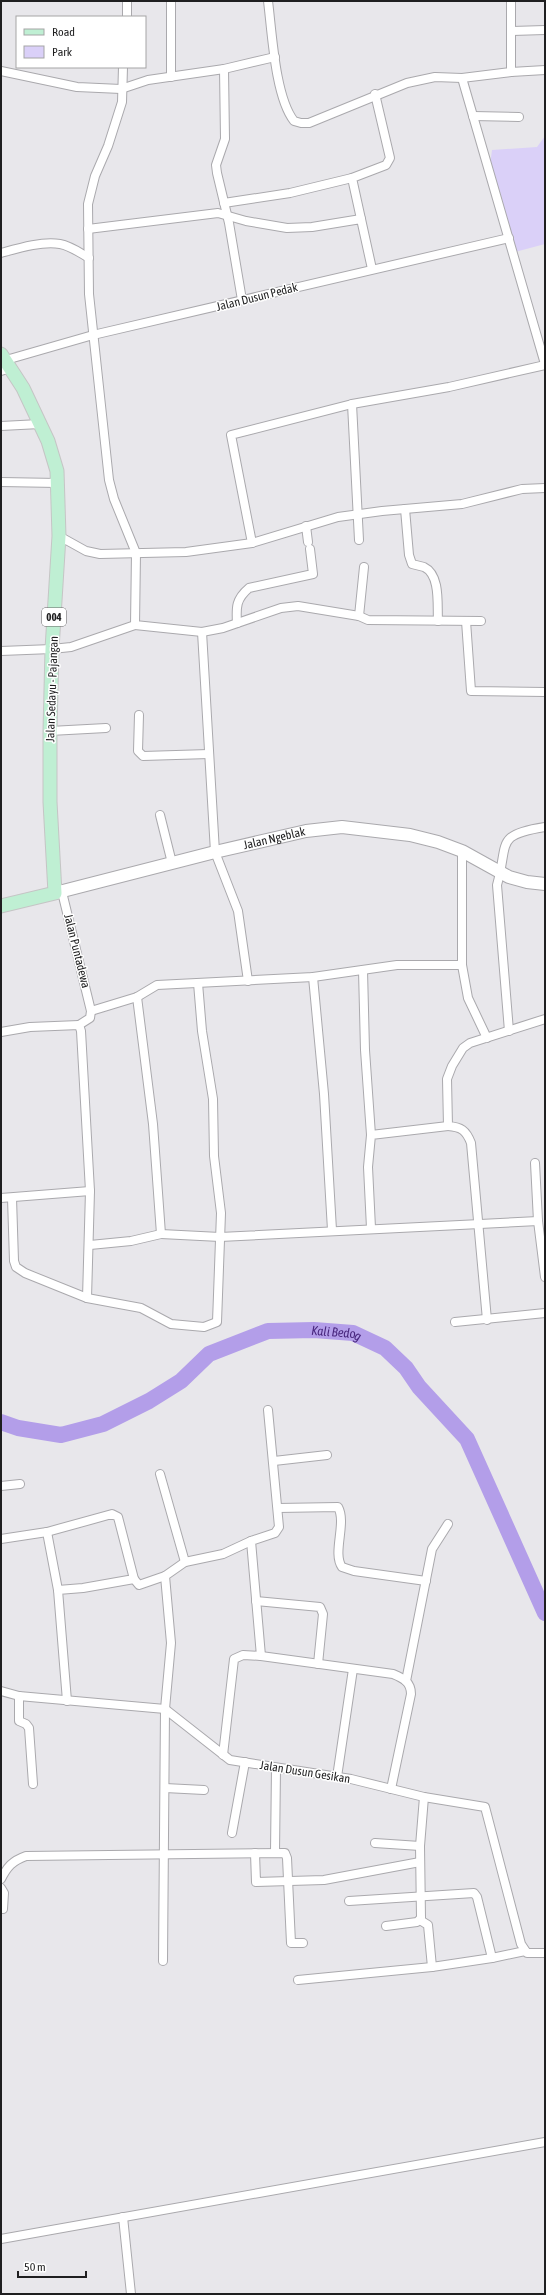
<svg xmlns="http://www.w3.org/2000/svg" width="546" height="2295" font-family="'Asap Condensed',sans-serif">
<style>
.green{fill:#dad0f8}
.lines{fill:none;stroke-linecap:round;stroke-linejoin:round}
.river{stroke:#b39ee9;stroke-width:16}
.minor-casing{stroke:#aaa9ad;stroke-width:10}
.secondary-casing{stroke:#aaa9ad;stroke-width:14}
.primary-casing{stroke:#c5c5c5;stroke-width:15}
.minor{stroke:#fff;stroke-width:8}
.secondary{stroke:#fff;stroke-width:12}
.primary{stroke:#bfefd3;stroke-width:13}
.labels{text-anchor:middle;stroke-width:3;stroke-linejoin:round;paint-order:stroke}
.shield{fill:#fff;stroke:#626263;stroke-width:1}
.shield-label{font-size:11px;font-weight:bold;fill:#1f1f20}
.street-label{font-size:12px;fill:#1f1f20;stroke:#fff}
.water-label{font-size:13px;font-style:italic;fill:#49277e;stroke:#fff}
</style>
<rect width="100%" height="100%" fill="#e8e7eb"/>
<polygon class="green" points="545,136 545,244 515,252 500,192 490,165 492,150 537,147"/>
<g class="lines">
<path class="river" id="s1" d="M1,1422l17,6 43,7 42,-11 46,-23 32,-20 28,-27 59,-23 46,-1 39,3 32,15 21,20 13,19 48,52 78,174"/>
<g class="minor-casing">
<g id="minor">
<path d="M268,1c4,31 7,96 26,120l7,2h8l98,-40 28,-6 27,1 49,-6v-71"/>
<polyline points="127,17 127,1"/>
<polyline points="512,31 545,30"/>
<polyline points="123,67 122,102 108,146 95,176 88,204 89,294 109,480 114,499 136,553 135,625 202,632 223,628 281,608 298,606 359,616 368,620 481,621"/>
<polyline points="224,69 225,139 216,165 217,173 229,223 242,300"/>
<polyline points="1,71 77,87 121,89 148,80 224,69 275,57"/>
<polyline points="511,72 545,70"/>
<polyline points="171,77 171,1"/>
<polyline points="462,78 545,364"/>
<polyline points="473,116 519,117"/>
<polyline points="224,203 290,193 352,178"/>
<polyline points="361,219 352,178 386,165 390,158 375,94"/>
<polyline points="88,229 218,213 246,221 287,228 312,227 361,219 372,269"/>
<path d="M1,253c18,-5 41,-12 59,-9 11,2 20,9 29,14"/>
<polyline points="6,360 93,335 509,238"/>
<polyline points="545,365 449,387 352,404 231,435 252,543 338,517 382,511 462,504 522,489 545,488"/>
<polyline points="1,371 11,368"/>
<polyline points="352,404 359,540"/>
<polyline points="1,426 40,424"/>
<polyline points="1,482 58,483"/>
<path d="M405,509l4,46 3,9c4,1 8,2 12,3 17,8 13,39 14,54"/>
<polyline points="306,526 308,542"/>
<polyline points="59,536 86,551 100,554 186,552 252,543"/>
<polyline points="359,616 364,567"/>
<polyline points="466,621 471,691 545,692"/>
<path d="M237,623c-1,-16 -1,-24 12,-35l64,-14 -3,-25"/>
<polyline points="202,632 215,852 238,911 248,981"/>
<polyline points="1,651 52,649 71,647 135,625"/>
<polyline points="139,715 138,751 143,756 209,754"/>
<polyline points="50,731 106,728"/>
<polyline points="160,815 172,863"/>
<polyline points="62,892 91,1011 90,1018 79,1025"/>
<polyline points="462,965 468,998 487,1038"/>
<polyline points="363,970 365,1050 371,1135"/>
<polyline points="313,977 324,1094 332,1230"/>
<polyline points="137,997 153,1124 161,1234 220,1237 538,1221 545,1277"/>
<polyline points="91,1011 137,997 157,985 313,977 397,965 462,965 462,851"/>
<path d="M509,1031l-12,-146c12,-42 -3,-50 48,-58"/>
<polyline points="1,1032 30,1027 79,1025 81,1031 90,1191 87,1298"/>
<polyline points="535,1163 538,1221"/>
<polyline points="1,1198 90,1191"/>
<polyline points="12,1198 14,1261 16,1267 25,1273 87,1298 141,1308 171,1324 204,1327 217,1322 221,1213 214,1156 213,1099 202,1031 198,983"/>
<polyline points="371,1228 368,1167 371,1135 448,1126"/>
<polyline points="90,1245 131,1241 161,1234"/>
<path d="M487,1320l-16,-177c-5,-13 -10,-16 -23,-17l-1,-47 5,-13 11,-18 7,-5 75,-24"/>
<polyline points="455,1322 545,1313"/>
<polyline points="274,1461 327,1455"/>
<polyline points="160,1474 185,1562"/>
<polyline points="1,1486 20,1484"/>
<path d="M278,1508l60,-1c9,16 -6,46 4,60l12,4 72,10"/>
<polyline points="47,1532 58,1590"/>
<polyline points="1,1539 47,1532 112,1514 118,1517 134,1579 83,1588 58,1590 67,1701"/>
<polyline points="134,1579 139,1585 165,1576"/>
<polyline points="256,1601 320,1607 323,1614 318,1664"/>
<path d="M261,1656l132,18c10,4 18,8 18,20l-20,95"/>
<polyline points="406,1681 432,1549 448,1524"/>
<polyline points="1,1691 19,1696 165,1709 230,1760 351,1779 424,1797 485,1807 521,1944 527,1953 545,1953"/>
<polyline points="19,1696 19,1721 26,1724 29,1728 33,1784"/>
<polyline points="223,1755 234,1659 243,1655 261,1656 251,1541 275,1533 279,1527 268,1410"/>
<polyline points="337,1777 353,1669"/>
<polyline points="165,1788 204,1790"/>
<polyline points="232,1833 245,1762"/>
<polyline points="375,1843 420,1846"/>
<polyline points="255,1853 256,1882 324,1880 420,1862"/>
<polyline points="275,1853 276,1768"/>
<path d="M1,1879c6,-12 11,-18 25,-23l259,-3 2,5 4,85h12"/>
<polyline points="1,1888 4,1893 3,1909"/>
<polyline points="349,1901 474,1893 477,1897 492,1958 525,1951"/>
<polyline points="420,1920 428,1925 432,1967"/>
<polyline points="386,1926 417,1922 421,1918 420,1846 424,1797"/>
<polyline points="163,1961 165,1709 171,1643 165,1576 185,1562 223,1554 251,1541"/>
<polyline points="298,1980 432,1967 492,1958"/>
<polyline points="123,2217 131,2294"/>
<polyline points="1,2239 545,2142"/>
</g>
</g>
<g class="secondary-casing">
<g id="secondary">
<path id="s2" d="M55,893l160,-41 91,-21 36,-4 68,8 28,7 24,9 47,26 18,5 18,2"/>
</g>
</g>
<g class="primary-casing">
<polyline id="primary" points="1,354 23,388 48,441 57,471 59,536 52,649 50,731 50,802 55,893 1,906"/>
</g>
<use href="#minor" class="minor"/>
<use href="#secondary" class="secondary"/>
<use href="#primary" class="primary"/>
</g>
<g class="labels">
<rect class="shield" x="42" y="608" width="24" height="18" rx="3"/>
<g class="shield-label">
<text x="54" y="621">004</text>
</g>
<g class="street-label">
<text transform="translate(257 297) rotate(-14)" y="4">Jalan Dusun Pedak</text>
<text transform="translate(52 689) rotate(-88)" y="4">Jalan Sedayu - Pajangan</text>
<text dy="4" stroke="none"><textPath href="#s2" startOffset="226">Jalan Ngeblak</textPath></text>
<text transform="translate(77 951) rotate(76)" y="4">Jalan Puntadewa</text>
<text transform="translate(305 1772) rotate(9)" y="4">Jalan Dusun Gesikan</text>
</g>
<g class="water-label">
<text dy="5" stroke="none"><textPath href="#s1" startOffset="365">Kali Bedog</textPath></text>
</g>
</g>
<rect width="546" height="2295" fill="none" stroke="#1f1f20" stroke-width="4"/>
<rect x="16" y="16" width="130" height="52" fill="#ffffff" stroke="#a5a5a6"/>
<rect x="24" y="29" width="20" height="6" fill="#bfefd3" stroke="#a5a5a6"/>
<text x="52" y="36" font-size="12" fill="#1f1f20">Road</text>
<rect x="24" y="46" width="20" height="12" fill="#dad0f8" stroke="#a5a5a6"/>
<text x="52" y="56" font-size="12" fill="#1f1f20">Park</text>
<path d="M18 2271v6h68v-6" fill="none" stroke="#1f1f20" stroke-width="2"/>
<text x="24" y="2271" font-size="12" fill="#1f1f20" stroke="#ffffff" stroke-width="3" paint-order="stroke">50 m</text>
</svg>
